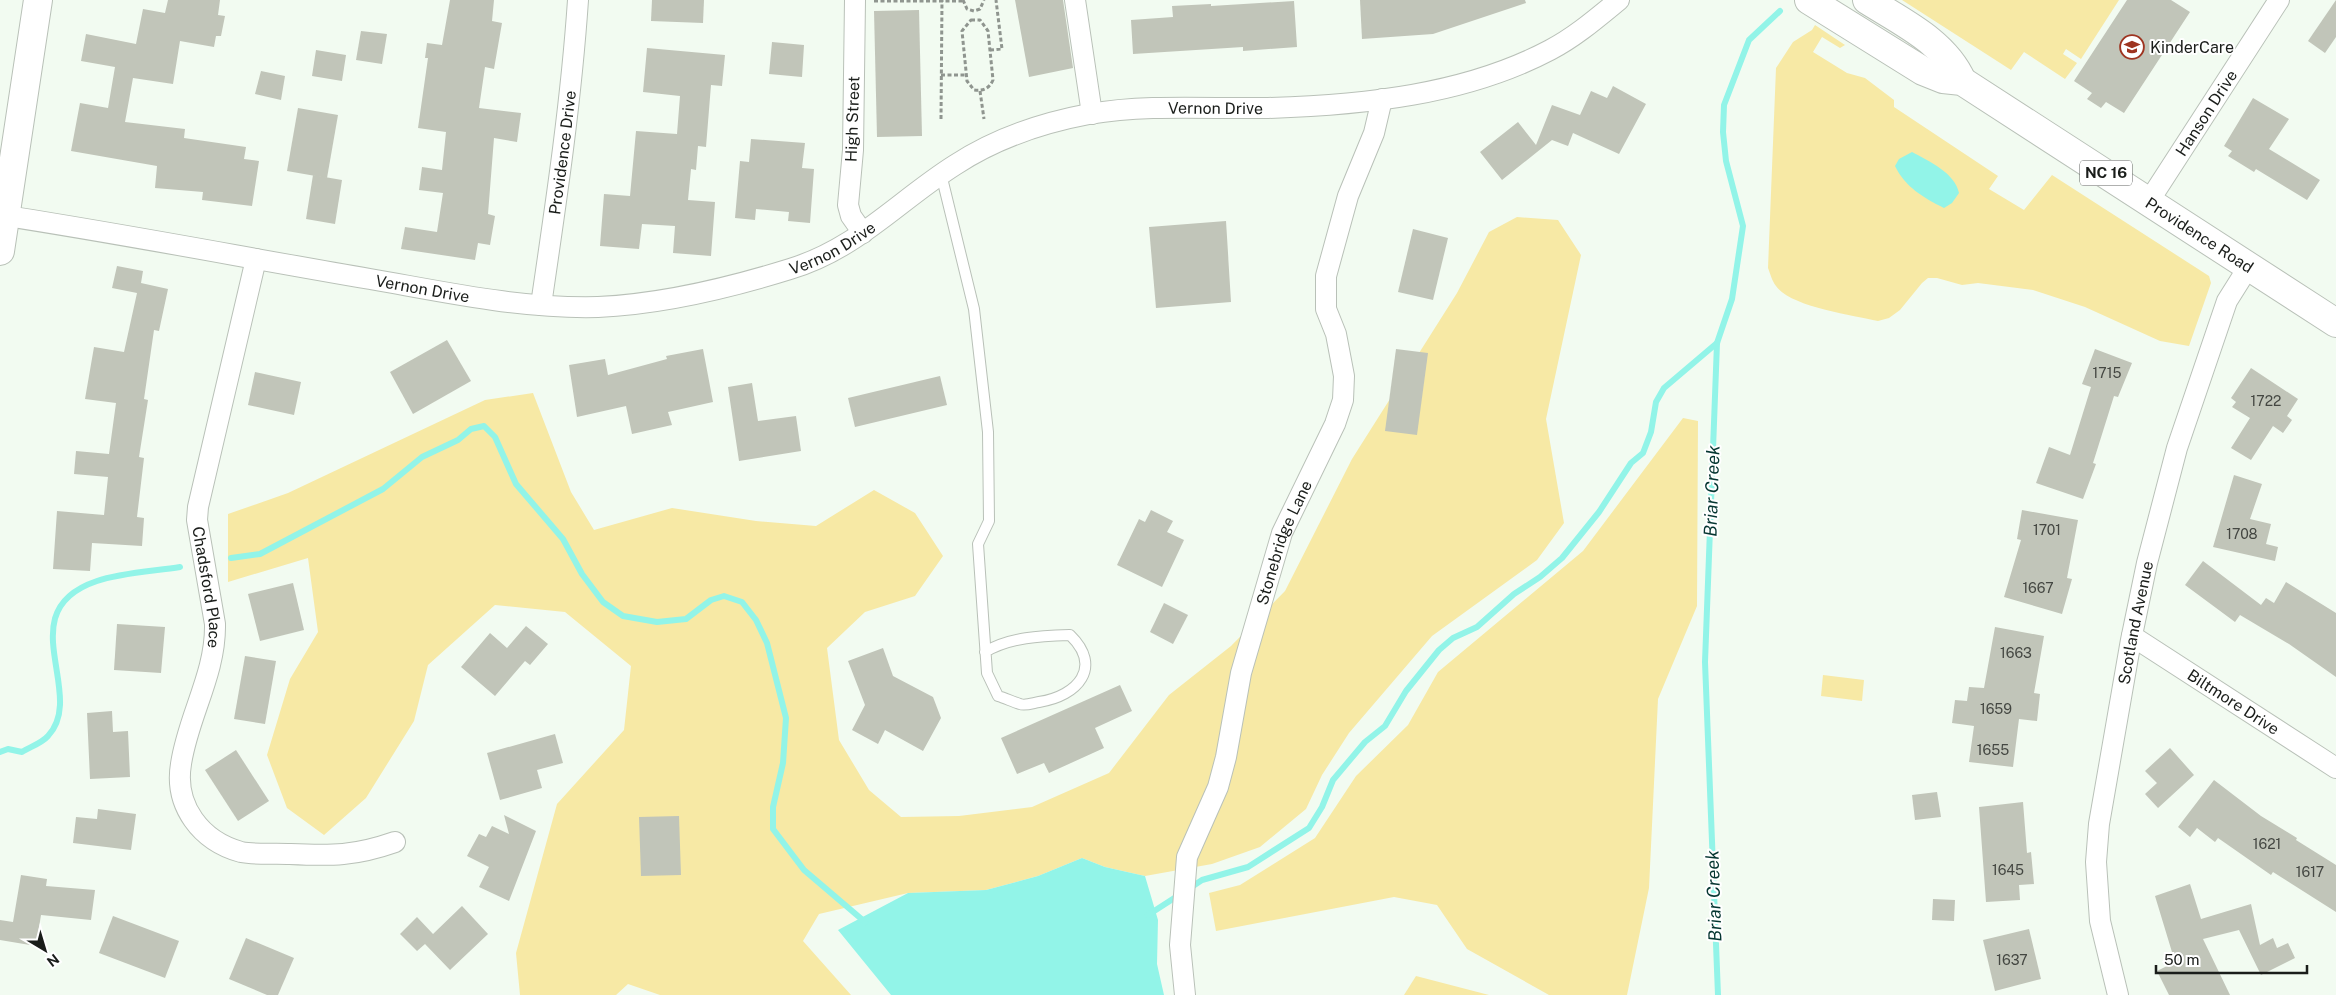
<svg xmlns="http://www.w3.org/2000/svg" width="2336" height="995" font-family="'Public Sans',sans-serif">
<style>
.green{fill:#f7e9a5}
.water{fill:#92f4e8}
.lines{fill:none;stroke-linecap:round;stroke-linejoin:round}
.stream{stroke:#92f4e8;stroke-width:6}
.building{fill:#c1c5b9}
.service-casing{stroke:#b9c1b8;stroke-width:12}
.minor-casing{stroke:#b9c1b8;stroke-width:22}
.primary-casing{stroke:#b9c1b8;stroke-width:30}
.path{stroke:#8f958f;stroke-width:3;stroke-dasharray:4 2.5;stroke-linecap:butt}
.service{stroke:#fff;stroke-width:10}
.minor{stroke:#fff;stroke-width:20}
.primary{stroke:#fff;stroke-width:28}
.labels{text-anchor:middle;stroke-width:4;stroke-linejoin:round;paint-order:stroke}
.number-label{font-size:14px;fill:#444742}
.shield{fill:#fff;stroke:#5f615f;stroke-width:1}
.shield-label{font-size:15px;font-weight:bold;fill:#1a1d1a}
.poi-label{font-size:16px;fill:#1a1d1a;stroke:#fff;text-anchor:start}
.street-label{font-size:16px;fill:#1a1d1a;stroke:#fff}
.water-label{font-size:18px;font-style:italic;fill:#053631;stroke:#fff}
</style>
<rect width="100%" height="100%" fill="#f2fbf1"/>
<g class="green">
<polygon points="1902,0 2119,0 2081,59 2066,49 2063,54 2077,63 2065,79 2024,52 2011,70"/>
<path d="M1815,25l30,20 -5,3 -18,-11 -9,15 34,21 18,5 29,22v7l104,69 -9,13 35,21 28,-35 157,101 2,7 -22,63 -29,-5 -75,-34 -52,-17 -55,-7 -16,2 -25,-7h-9l-6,5 -22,27 -11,8 -11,3c-26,-6 -87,-14 -102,-35 -4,-5 -6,-13 -8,-18l8,-200 17,-26 19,-12z"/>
<polygon points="1517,217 1558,220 1581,255 1546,419 1564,523 1537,560 1432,636 1349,733 1322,775 1306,809 1260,847 1212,864 1145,876 1105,867 1082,858 1038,876 986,890 908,893 819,914 803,941 851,995 660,995 628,984 616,995 520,995 516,953 557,804 624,730 631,666 565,612 495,605 428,665 414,721 366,798 324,835 287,808 267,755 290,679 318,632 308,558 228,582 228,514 288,493 485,400 533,393 571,492 594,530 672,508 756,521 816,526 874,490 915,513 943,556 915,596 865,612 827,648 839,740 869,790 901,817 959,816 1032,807 1109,773 1169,695 1231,646 1285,591 1352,459 1457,293 1489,232"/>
<polygon points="1683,418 1698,421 1697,606 1658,699 1649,888 1627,995 1549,995 1467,949 1437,905 1394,897 1216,931 1209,893 1240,885 1315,838 1356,776 1408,725 1438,672 1583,551"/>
<polygon points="1823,675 1864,680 1862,701 1821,696"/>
<polygon points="1416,976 1489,995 1404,995"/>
</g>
<g class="water">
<path d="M1912,152c17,9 43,21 47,41l-7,10 -8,5c-20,-10 -39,-21 -49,-42l4,-7z"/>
<polygon points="1082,858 1105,867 1145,876 1158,920 1157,964 1164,995 891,995 838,930 908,893 986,890 1038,876"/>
</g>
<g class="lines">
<g class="stream">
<polyline points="231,558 260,554 383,489 422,457 458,440 471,429 484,426 495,437 516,484 563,539 582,574 603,602 623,616 657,622 686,619 711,600 724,596 742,602 756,620 767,643 786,718 783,763 773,807 773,829 804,870 865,922"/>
<path d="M0,752l8,-3 14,3c8,-5 20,-9 26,-16 40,-43 -40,-125 49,-155 23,-8 58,-10 83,-14"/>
<polyline points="1190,888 1202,880 1248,867 1309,828 1322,807 1333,780 1365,742 1385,726 1406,691 1439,650 1453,638 1477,627 1514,594 1540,577 1562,558 1599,512 1631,463 1643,453 1651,432 1656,402 1664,388 1717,343"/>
<polyline points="1148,915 1179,895"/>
<polyline points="1718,995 1705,662 1717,343 1732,299 1743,226 1726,161 1723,132 1724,105 1749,40 1780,11"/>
</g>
</g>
<g class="building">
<polygon points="168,0 220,0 218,15 225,16 221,36 216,36 214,47 180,41 173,84 133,78 125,122 185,129 184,138 246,147 244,159 259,161 252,206 202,200 203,192 155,188 157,166 71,151 80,103 108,108 115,67 81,61 86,34 136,44 143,9 165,13"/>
<polygon points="450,0 494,0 492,21 502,23 494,69 485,67 479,108 521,113 517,142 494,138 488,214 495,216 490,245 478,243 475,260 401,249 405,227 437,232 443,193 419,190 422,167 442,170 446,132 418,128 428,58 425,58 427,43 442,45"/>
<polygon points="652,0 704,0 703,23 651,21"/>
<polygon points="1015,0 1063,0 1073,68 1029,77"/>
<polygon points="1360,0 1525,0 1526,3 1433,34 1362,39"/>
<polygon points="2127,0 2171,0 2190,12 2124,113 2106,102 2101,108 2087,99 2092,93 2074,81"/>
<polygon points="2336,0 2336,37 2325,53 2308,41"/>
<polygon points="1294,1 1297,47 1243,51 1243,47 1133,54 1131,20 1173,17 1172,6 1211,4 1211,6"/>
<polygon points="919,10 922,136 877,137 874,11"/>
<polygon points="361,31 387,34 382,64 356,60"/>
<polygon points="772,42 804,45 802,77 769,74"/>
<polygon points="647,48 725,55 722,86 711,85 706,147 698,146 696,170 691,169 688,200 715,202 711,256 673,253 675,226 642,224 639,249 600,246 604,194 630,196 636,131 677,134 680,96 643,92"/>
<polygon points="316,50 346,55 342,81 312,76"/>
<polygon points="261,71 285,76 281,100 255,94"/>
<polygon points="1613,86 1646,104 1619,154 1573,133 1568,146 1552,140 1502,180 1480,152 1518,122 1536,145 1552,105 1580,115 1591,91 1607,98"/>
<polygon points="2253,98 2289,119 2269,149 2320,180 2307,200 2256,169 2254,172 2228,156 2232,151 2224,146"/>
<polygon points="298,108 338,115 327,178 287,171"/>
<polygon points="751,139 805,143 802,168 814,169 810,223 788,221 789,212 756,209 755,220 735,218 740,161 749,162"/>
<polygon points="313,175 342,180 335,224 306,219"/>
<polygon points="1226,221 1231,302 1156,308 1149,227"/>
<polygon points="1413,229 1448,238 1433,300 1398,292"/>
<polygon points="117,266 143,271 141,283 168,289 159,331 154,330 144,399 148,400 139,457 144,458 137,517 144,518 142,546 92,543 90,571 53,569 57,511 104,515 108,477 74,474 76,451 109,454 116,403 85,399 94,347 124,352 137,293 112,288"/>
<polygon points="447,340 471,381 413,414 390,372"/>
<polygon points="703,349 713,402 668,412 672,425 632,434 626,406 577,417 569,365 605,359 608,375 667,359 666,356"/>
<polygon points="1396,349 1428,353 1417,435 1385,431"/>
<polygon points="2095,349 2132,363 2118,397 2114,396 2093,463 2096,464 2083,499 2036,483 2049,447 2070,455 2091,387 2082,384"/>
<polygon points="2251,368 2298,399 2287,416 2292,420 2283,433 2273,426 2251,460 2231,448 2250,418 2232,407 2236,402 2231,398"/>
<polygon points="255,372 301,382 294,415 248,405"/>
<polygon points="940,376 947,405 855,427 848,398"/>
<polygon points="752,383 758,421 796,416 801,451 739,461 728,387"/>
<polygon points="2234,475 2262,484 2250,519 2271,524 2266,544 2278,547 2275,561 2213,547"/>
<polygon points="1151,510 1173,521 1167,532 1184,540 1162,587 1117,565 1139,519 1145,522"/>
<polygon points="2022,510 2078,520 2067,578 2072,579 2062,614 2004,597 2021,540 2017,539"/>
<polygon points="2203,561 2261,605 2266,598 2274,603 2286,582 2336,613 2336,677 2289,644 2240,615 2235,622 2185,585"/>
<polygon points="293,583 304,630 260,641 248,594"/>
<polygon points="1164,603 1188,615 1173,644 1150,632"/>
<polygon points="117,624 165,627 161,673 114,670"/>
<polygon points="526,626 548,644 530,665 525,661 495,696 461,667 490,633 507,648"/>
<polygon points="1995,627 2044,636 2034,693 2040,694 2037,721 2019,719 2013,767 1969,762 1974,726 1952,723 1955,700 1967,701 1969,687 1984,688"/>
<polygon points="883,648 893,676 933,697 941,718 923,751 885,730 878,744 852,730 865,705 848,661"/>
<polygon points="245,656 276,661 265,724 234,719"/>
<polygon points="1120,685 1132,711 1095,728 1104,748 1049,773 1044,763 1017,774 1001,738"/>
<polygon points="112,711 113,732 128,731 130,777 90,779 87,713"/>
<polygon points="555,734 563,763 537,770 542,788 500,800 487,753"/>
<polygon points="2170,748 2194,775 2158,808 2145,794 2157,783 2145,771"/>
<polygon points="236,750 269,801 238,821 205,770"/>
<polygon points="2214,780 2261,816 2297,838 2296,840 2336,865 2336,912 2273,872 2271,875 2218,838 2215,842 2197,828 2190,837 2178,827"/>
<polygon points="1937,792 1941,817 1915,820 1912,795"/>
<polygon points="2023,802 2027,853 2031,852 2034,884 2019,885 2020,900 1986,902 1979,807"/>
<polygon points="98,809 136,814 131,850 73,843 76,817 97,819"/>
<polygon points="504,815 536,831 509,901 479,887 489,867 467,856 479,834 486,837 492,826 509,834"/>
<polygon points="679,816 681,875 641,876 639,817"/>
<polygon points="21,875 47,879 46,886 95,890 91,920 41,915 36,946 0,940 0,920 13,922"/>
<polygon points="2190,884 2201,919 2251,904 2260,945 2273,938 2277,948 2288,943 2295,958 2261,975 2239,930 2203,939 2230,995 2169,995 2157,971 2175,962 2155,896"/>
<polygon points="1933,899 1955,900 1954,921 1932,920"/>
<polygon points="462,906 488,934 450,970 425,944 417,951 400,934 417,917 433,934"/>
<polygon points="113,916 179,941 165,978 99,953"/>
<polygon points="2029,929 2041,979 1995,991 1983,940"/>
<polygon points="246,938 294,958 278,995 267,995 229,979"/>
</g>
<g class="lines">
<g class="service-casing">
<path id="service" d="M941,174l33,135 14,123 1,89 -11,23 9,129 11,23c7,2 15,6 22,8 5,2 13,-1 19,-2 39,-6 64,-35 31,-67 -29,1 -60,2 -85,17"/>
</g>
<g class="minor-casing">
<g id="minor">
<polyline points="855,0 853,150 848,205 851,216 863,233"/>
<polyline points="1075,0 1092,114"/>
<path id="s1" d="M2149,201l130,-201"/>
<path id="s2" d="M0,215c124,19 247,43 370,64 75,13 151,30 228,28 65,-3 131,-19 192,-38 67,-20 108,-68 165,-104 41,-27 86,-42 134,-51 59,-10 120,-5 179,-6 95,-3 197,-13 282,-58 25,-13 47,-32 69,-50"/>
<path id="s3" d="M256,259l-58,248 -1,13 18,104c1,50 -27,92 -34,140 -7,42 20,77 60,88 15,3 34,1 49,2 42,2 65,2 105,-12"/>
<path id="s4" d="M541,305c15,-102 30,-202 37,-305"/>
<path id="s5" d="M2132,636l204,132"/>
<path id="s6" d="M1185,995l-5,-50 7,-88 31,-70 8,-30 15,-84 41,-140 53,-109 8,-24 1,-24 -8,-42 -10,-25v-33l22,-80 26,-63 8,-34"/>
<path id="s7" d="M2118,995l-18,-74 -4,-59 3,-38 32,-184 16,-77 30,-115 50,-147 22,-35"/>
</g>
</g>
<g class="primary-casing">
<g id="primary">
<path id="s8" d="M1809,0l114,71 20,8 19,2 374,242"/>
<path d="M1867,0c35,22 78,42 95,81"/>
<polyline points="0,251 38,0"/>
</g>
</g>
<g class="path">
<polyline points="963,0 967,9 974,11 980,9 984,0"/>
<polyline points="874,1 963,1"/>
<path d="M971,20h9l8,11 5,49c-4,9 -10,11 -19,10l-7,-9 -5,-50z"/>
<polyline points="990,50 1002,49 996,0"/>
<polyline points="941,75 966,75"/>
<polyline points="980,91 984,119"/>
<polyline points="941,119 942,0"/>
</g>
<use href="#service" class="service"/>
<use href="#minor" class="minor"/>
<use href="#primary" class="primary"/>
</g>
<defs>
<g id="school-ring" transform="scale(1.25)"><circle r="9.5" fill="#fff" stroke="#9e3420" stroke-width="1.5"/><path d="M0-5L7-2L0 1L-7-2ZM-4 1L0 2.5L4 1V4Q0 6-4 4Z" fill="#9e3420"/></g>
</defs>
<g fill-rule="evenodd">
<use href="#school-ring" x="2132" y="47"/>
</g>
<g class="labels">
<g class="number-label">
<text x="2107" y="378">1715</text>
<text x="2266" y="406">1722</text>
<text x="2047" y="535">1701</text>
<text x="2242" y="539">1708</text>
<text x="2038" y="593">1667</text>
<text x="2016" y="658">1663</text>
<text x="1996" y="714">1659</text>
<text x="1993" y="755">1655</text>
<text x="2267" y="849">1621</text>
<text x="2008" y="875">1645</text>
<text x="2310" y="877">1617</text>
<text x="2012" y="965">1637</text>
</g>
<rect class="shield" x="2080" y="160.5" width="52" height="25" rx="4"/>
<g class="shield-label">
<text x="2106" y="178">NC 16</text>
</g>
<g class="poi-label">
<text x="2150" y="53">KinderCare</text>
</g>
<g class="street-label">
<text dy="6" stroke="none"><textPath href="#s2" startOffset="1269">Vernon Drive</textPath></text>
<text dy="6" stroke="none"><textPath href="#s1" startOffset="105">Hanson Drive</textPath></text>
<text transform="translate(852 119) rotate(-88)" y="6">High Street</text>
<text dy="6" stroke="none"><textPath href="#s4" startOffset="154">Providence Drive</textPath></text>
<text dy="6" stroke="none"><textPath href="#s8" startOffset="458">Providence Road</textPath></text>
<text dy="6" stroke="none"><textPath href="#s2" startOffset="849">Vernon Drive</textPath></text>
<text dy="6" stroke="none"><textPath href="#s2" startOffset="429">Vernon Drive</textPath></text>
<text dy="6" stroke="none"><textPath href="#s6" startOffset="469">Stonebridge Lane</textPath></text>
<text dy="6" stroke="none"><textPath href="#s3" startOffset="336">Chadsford Place</textPath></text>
<text dy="6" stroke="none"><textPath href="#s7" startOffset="378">Scotland Avenue</textPath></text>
<text dy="6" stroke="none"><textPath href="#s5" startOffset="121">Biltmore Drive</textPath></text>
</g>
<g class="water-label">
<text transform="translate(1712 491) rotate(-88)" y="6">Briar Creek</text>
<text transform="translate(1714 896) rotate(-92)" y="6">Briar Creek</text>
</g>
</g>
<g transform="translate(45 950) rotate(142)" stroke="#ffffff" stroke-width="4" paint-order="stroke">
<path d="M0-4L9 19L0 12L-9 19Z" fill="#1a1d1a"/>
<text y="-8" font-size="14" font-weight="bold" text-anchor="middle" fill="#1a1d1a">N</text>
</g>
<path d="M2156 965v8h151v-8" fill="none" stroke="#1a1d1a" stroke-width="2.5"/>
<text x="2164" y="965" font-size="15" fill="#1a1d1a" stroke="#ffffff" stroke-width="4" paint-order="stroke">50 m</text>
</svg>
